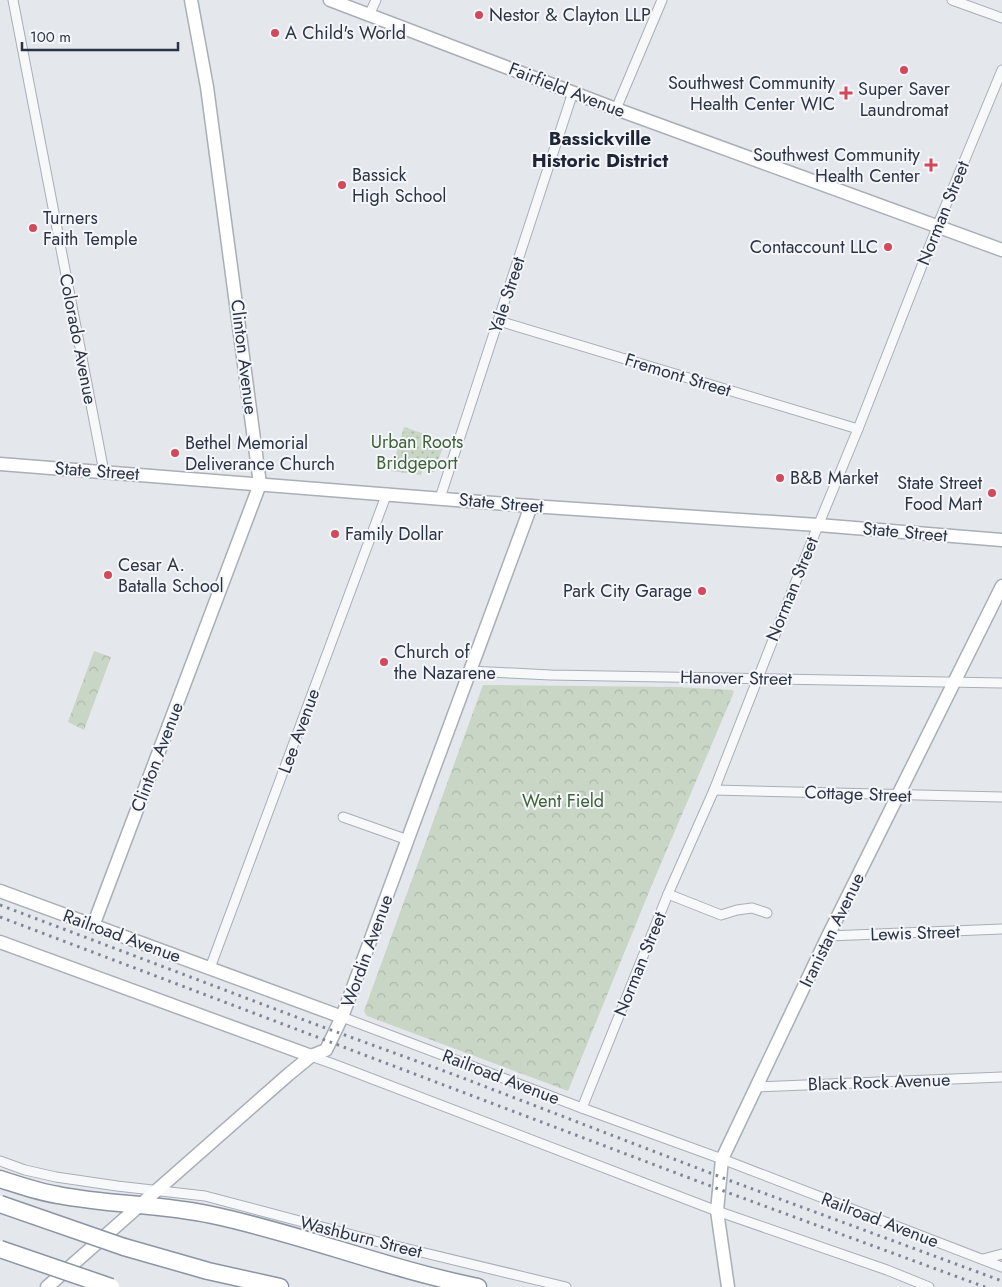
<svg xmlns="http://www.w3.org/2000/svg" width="1002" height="1287" font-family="Jost,sans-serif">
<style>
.park{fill:url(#park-crowns)}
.garden{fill:url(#garden-dots)}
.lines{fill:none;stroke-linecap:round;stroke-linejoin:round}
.street-casing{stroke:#a9aeb7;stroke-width:11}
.secondary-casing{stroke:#a9aeb7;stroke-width:15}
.highway-casing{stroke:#8b94a3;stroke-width:19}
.street{stroke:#f7f8fa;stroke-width:9}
.secondary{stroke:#fff;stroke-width:12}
.highway{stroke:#fff;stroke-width:16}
.rail{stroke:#7d8696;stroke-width:3;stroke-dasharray:2.5 5;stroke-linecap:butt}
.highway-bridge-casing{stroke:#8b94a3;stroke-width:19;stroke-linecap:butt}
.highway-bridge{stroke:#fff;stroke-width:16}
.poi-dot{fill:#d1495b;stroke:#f4f6f9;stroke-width:2}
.labels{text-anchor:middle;stroke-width:4;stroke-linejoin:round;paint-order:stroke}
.poi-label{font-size:18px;fill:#2b3445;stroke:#f4f6f9;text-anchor:start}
.street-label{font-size:18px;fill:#2b3445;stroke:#f4f6f9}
.park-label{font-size:18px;fill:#3f6138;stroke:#f4f6f9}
.neighbourhood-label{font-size:19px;font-weight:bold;fill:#1d2536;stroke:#f4f6f9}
</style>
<defs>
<pattern id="park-crowns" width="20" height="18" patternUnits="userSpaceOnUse" patternTransform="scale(1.25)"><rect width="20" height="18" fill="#c9d6c5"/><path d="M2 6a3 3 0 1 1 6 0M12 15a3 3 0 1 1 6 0" fill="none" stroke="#adb8ab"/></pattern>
<pattern id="garden-dots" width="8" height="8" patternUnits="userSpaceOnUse" patternTransform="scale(1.25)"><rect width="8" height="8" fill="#c9d6c5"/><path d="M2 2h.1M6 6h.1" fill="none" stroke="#adb8ab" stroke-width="1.8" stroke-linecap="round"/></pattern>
</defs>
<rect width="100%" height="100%" fill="#e4e7ec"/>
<g class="park">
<polygon points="94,651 111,657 84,730 68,722"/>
<polygon points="483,685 677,687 732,690 734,692 651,887 568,1091 367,1016 364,1011"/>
</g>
<polygon class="garden" points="404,427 445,441 434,472 422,470 421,475 391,471"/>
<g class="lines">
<g class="street-casing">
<g id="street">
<polyline points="13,0 104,472"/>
<polyline points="952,0 1002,18"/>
<polyline points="369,15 376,0"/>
<polyline points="616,109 662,0"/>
<polyline points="499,321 858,429"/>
<polyline points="440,498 573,92"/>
<polyline points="470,671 551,675 1002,683"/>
<polyline points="714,790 1002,797"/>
<polyline points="343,817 408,840"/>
<polyline points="668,894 721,915 737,910 752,908 767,913"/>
<polyline points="828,936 1002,929"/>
<polyline points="210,968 387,493"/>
<polyline points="342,1017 582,1108 722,1159 1002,1267"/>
<polyline points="311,1056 336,1065 717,1211 887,1270 929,1287"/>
<polyline points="755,1087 1002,1077"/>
<polyline points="582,1108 668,894 714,790 813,538 858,429 941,217 1002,70"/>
<polyline points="0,1161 25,1170 56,1177 117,1186 205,1196 375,1241 566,1287"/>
<polyline points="983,1259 1002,1254"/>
</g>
</g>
<g class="secondary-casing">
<g id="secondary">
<polyline points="330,0 616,109 1002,250"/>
<polyline points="0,464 531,506 818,525 1002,540"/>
<polyline points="0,891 342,1017"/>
<polyline points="93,926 260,484 207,87 191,0"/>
<polyline points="0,942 311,1056"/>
<polyline points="47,1287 289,1074 311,1056 326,1050 342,1017 531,506"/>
<polyline points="728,1287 717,1211 722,1159 828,936 1002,586"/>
</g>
</g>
<g class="highway-casing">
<g id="highway">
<path d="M0,1179c19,6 38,13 58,16 51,10 103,9 154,20 90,19 176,54 266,72"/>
<polyline points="124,1247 208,1271 280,1287"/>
</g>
</g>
<use href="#street" class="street"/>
<use href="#secondary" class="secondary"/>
<use href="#highway" class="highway"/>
<g class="rail">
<polyline points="0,905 320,1026 455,1075 731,1181 1002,1281"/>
<polyline points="0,917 729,1193 985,1287"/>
</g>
<g class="highway-bridge-casing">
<g id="highway-bridge">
<polyline points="0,1204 124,1247"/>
<polyline points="0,1249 111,1287"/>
</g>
</g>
<use href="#highway-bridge" class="highway-bridge"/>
</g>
<g class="poi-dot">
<circle cx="479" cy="15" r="5"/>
<circle cx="275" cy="33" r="5"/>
<circle cx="904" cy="70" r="5"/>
<path d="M843.5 85.5h5v5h5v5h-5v5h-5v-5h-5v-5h5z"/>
<path d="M928.5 157.5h5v5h5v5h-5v5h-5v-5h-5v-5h5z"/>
<circle cx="342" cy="185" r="5"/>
<circle cx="33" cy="228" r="5"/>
<circle cx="888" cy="247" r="5"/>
<circle cx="175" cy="453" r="5"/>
<circle cx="780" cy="478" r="5"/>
<circle cx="992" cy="493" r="5"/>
<circle cx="335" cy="534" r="5"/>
<circle cx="108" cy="575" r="5"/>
<circle cx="702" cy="591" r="5"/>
<circle cx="384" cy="662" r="5"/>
</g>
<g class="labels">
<g class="poi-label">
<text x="489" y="21">Nestor &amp; Clayton LLP</text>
<text x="285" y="39">A Child's World</text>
<text x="835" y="89" text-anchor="end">Southwest Community<tspan x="835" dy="21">Health Center WIC</tspan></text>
<text x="904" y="95" text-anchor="middle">Super Saver<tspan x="904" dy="21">Laundromat</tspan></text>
<text x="920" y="161" text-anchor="end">Southwest Community<tspan x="920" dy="21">Health Center</tspan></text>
<text x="352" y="181">Bassick<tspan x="352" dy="21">High School</tspan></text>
<text x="43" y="224">Turners<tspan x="43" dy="21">Faith Temple</tspan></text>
<text x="878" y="253" text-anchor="end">Contaccount LLC</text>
<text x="185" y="449">Bethel Memorial<tspan x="185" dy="21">Deliverance Church</tspan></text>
<text x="790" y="484">B&amp;B Market</text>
<text x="982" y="489" text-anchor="end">State Street<tspan x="982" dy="21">Food Mart</tspan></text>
<text x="345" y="540">Family Dollar</text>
<text x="118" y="571">Cesar A.<tspan x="118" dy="21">Batalla School</tspan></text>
<text x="692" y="597" text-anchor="end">Park City Garage</text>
<text x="394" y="658">Church of<tspan x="394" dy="21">the Nazarene</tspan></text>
</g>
<g class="street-label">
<text transform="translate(567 90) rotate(21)" y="6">Fairfield Avenue</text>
<text transform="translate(943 213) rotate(-68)" y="6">Norman Street</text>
<text transform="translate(507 295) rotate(-72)" y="6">Yale Street</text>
<text transform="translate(78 339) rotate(79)" y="6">Colorado Avenue</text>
<text transform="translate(244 357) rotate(83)" y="6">Clinton Avenue</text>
<text transform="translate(678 375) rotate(17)" y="6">Fremont Street</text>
<text transform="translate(97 471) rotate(4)" y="6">State Street</text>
<text transform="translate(501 503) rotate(5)" y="6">State Street</text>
<text transform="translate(905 532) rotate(5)" y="6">State Street</text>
<text transform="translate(792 589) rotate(-68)" y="6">Norman Street</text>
<text transform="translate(736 678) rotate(1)" y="6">Hanover Street</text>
<text transform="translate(299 731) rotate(-70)" y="6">Lee Avenue</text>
<text transform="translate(157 757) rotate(-69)" y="6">Clinton Avenue</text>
<text transform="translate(858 794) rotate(2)" y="6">Cottage Street</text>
<text transform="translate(832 930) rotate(-64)" y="6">Iranistan Avenue</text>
<text transform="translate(915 933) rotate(-2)" y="6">Lewis Street</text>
<text transform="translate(122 936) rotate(20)" y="6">Railroad Avenue</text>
<text transform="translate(367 951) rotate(-70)" y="6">Wordin Avenue</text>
<text transform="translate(640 964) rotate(-68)" y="6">Norman Street</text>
<text transform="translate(501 1077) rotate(21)" y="6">Railroad Avenue</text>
<text transform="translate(879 1082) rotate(-2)" y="6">Black Rock Avenue</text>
<text transform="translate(880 1220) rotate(21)" y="6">Railroad Avenue</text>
<text transform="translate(361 1237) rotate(14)" y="6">Washburn Street</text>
</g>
<g class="park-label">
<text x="417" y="448">Urban Roots<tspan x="417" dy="21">Bridgeport</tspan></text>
<text x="563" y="807">Went Field</text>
</g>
<g class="neighbourhood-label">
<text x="600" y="145">Bassickville<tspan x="600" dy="22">Historic District</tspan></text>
</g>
</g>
<path d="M22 42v8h156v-8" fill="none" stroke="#2b3445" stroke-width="2.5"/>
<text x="30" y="42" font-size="15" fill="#2b3445" stroke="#f4f6f9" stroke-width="4" paint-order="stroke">100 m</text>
</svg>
